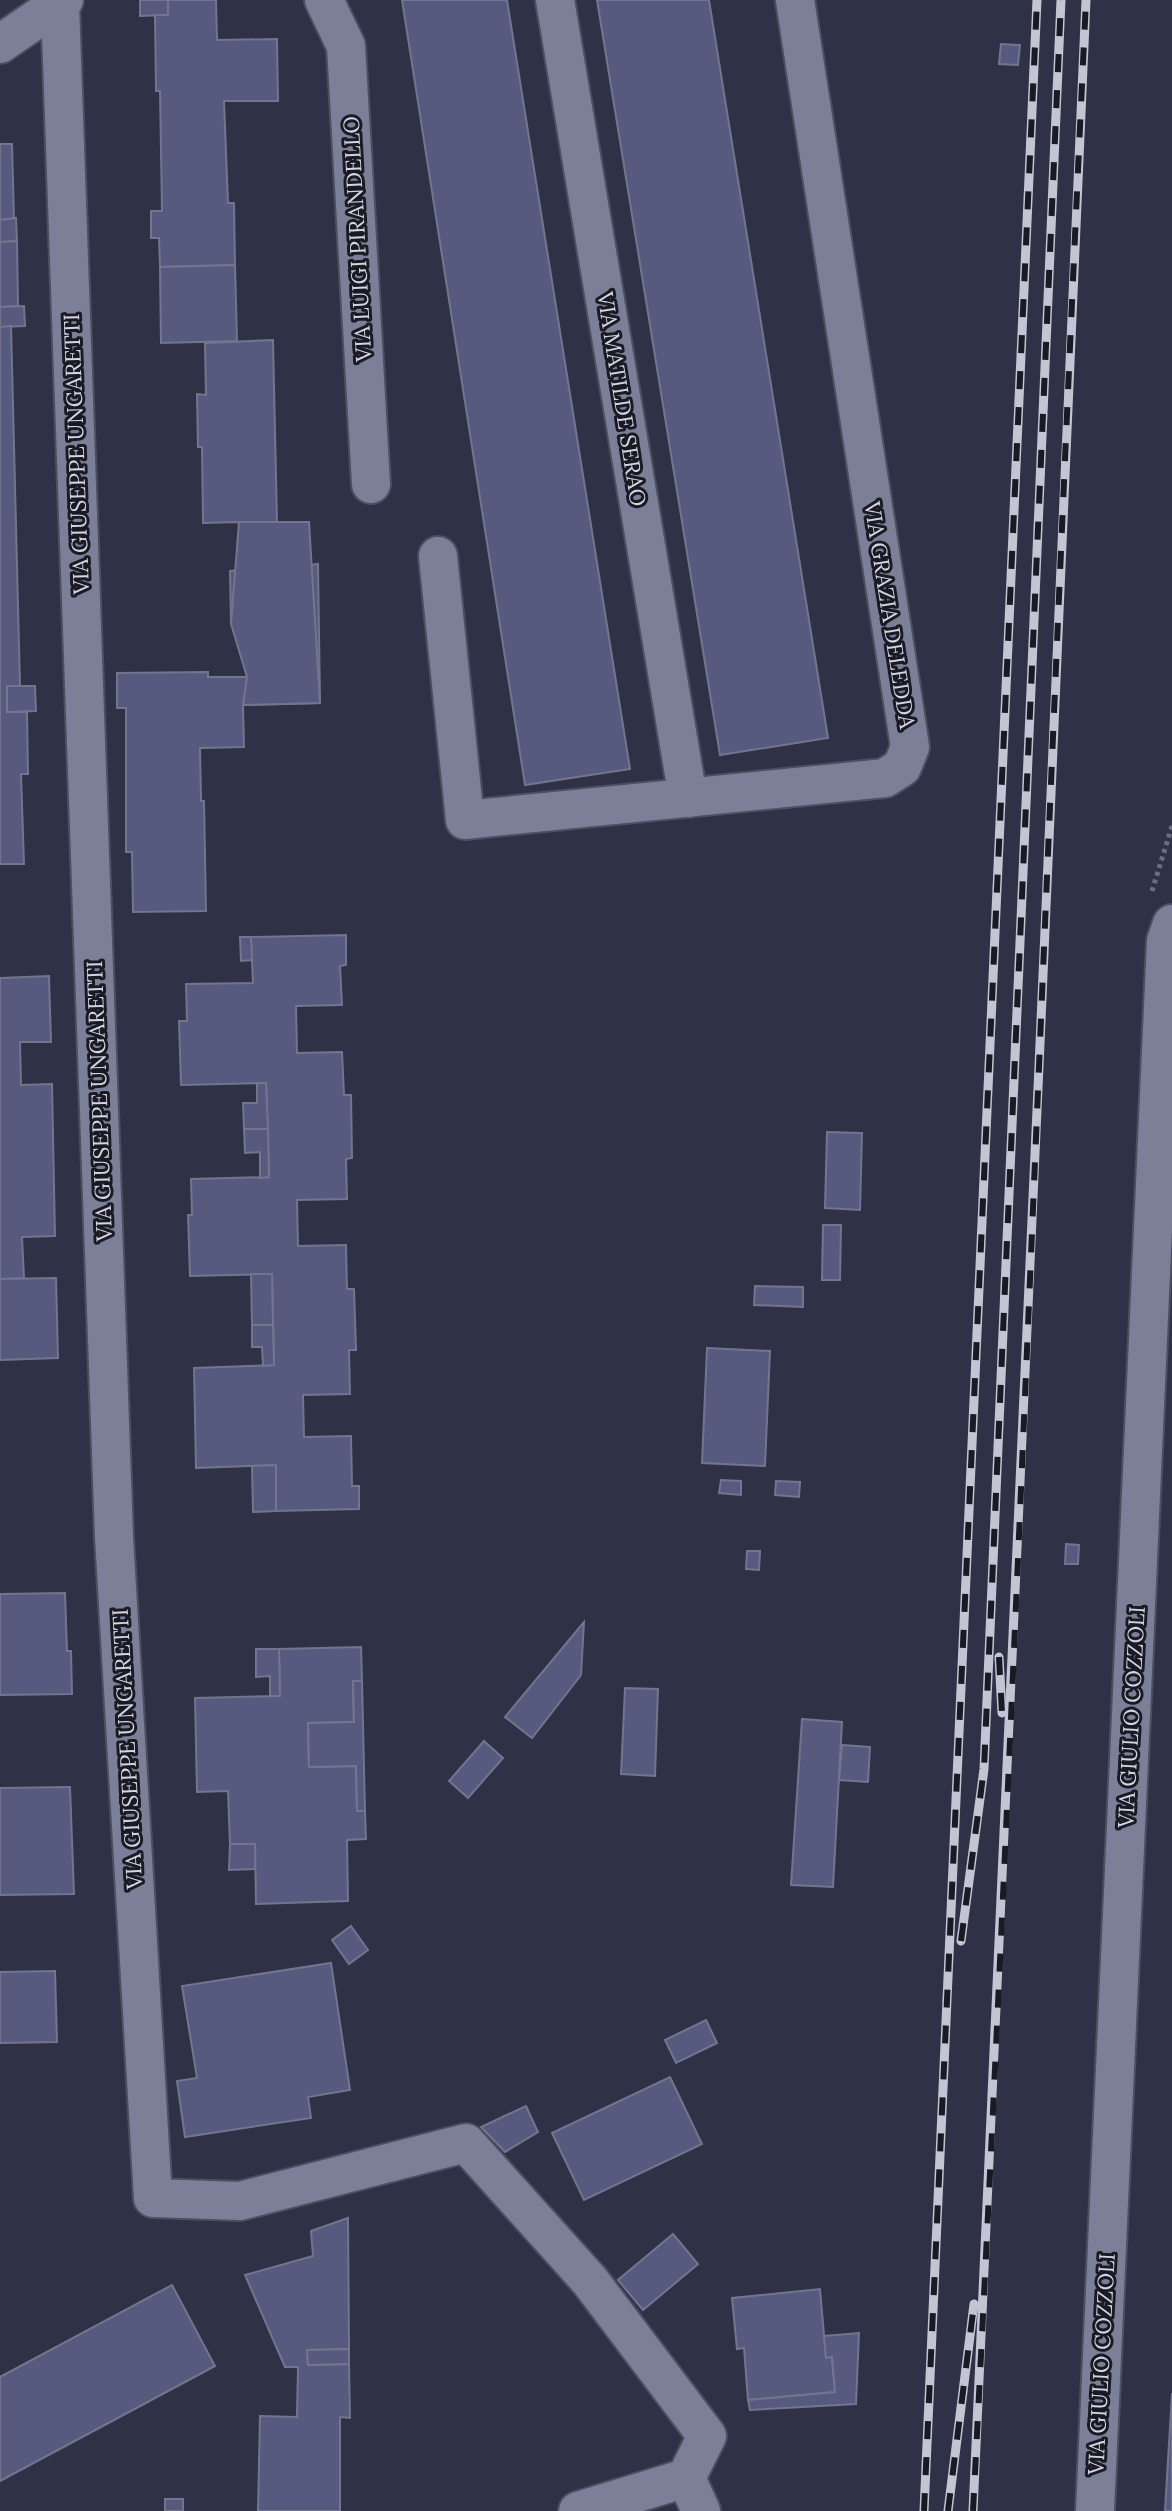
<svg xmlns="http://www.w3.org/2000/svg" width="1172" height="2511" font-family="Lora,serif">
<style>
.building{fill:#575a7f;stroke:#73758e;stroke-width:2}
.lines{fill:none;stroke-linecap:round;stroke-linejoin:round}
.minor-casing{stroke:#4d4e60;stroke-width:42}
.path{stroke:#6b6d80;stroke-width:5;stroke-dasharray:4 4;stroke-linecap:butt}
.minor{stroke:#7c7f98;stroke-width:38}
.rail-casing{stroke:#c3c5d4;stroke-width:9}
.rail{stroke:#191a24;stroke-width:6;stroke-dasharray:18;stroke-linecap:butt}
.labels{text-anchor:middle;stroke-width:6;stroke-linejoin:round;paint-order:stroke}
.street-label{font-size:22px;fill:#d4d6e4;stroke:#191a24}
</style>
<rect width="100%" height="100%" fill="#2f3147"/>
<g class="building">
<polygon points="140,0 168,0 168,15 140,16"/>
<polygon points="168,0 216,0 217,40 277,39 278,101 224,101 228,203 234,203 235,265 160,267 159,238 151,238 151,211 162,211 160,91 156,91 155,15 168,15"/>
<polygon points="402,0 507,0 630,769 525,785"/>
<polygon points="597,0 709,0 828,738 720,755"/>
<polygon points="1001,44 1020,45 1018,65 999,64"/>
<polygon points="0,144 12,144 14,219 0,220"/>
<polygon points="16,218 17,241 0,242 0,220"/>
<polygon points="17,241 18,306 0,307 0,242"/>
<polygon points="235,265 237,341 161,343 160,267"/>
<polygon points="24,306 25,326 0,327 0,307"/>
<polygon points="11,326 20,686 7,686 7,712 27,712 28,774 21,774 24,864 0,864 0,327"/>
<polygon points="273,340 277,522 309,522 310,565 318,564 320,703 243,705 244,747 200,748 201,801 204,801 206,911 133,912 132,852 126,852 126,708 117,708 117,673 208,672 208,677 247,677 246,623 231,624 230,571 240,570 239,522 203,523 202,447 198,447 197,394 206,395 205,343"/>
<polygon points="239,522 309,522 320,703 243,705 247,677 231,624"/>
<polygon points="7,686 35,686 36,711 7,712"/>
<polygon points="346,935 346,965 340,966 342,1005 296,1006 297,1053 342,1052 344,1095 351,1095 352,1158 346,1159 347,1199 297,1200 298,1246 346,1245 347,1289 354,1289 356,1350 349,1350 350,1394 303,1395 304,1437 351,1436 352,1486 359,1486 359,1509 276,1511 276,1465 196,1468 194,1368 274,1365 272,1274 190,1276 188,1215 192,1215 191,1179 269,1177 266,1083 181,1085 179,1021 187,1021 186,984 253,983 251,937"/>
<polygon points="240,937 251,937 252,960 241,961"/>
<polygon points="49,976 51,1042 20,1042 21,1085 52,1084 55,1236 22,1237 24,1278 0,1279 0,978"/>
<polygon points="257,1083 266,1083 268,1129 244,1129 243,1103 257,1103"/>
<polygon points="244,1129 268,1129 269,1177 260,1178 260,1152 245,1153"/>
<polygon points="827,1132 862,1133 860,1210 825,1208"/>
<polygon points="823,1225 841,1225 840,1280 822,1280"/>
<polygon points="251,1274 272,1274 273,1325 252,1325"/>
<polygon points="56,1278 58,1358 0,1360 0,1279"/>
<polygon points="755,1286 803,1287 803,1307 754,1305"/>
<polygon points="252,1325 273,1325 274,1365 263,1366 262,1347 252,1347"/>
<polygon points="707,1348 770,1351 765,1466 702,1463"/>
<polygon points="276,1465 276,1511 253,1512 252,1466"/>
<polygon points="721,1480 741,1481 741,1495 719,1493"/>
<polygon points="776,1481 800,1482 799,1497 775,1495"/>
<polygon points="1066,1544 1079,1545 1078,1564 1065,1564"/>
<polygon points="747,1551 760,1551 759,1570 746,1569"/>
<polygon points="65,1593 67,1651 71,1651 72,1694 0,1695 0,1594"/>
<polygon points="584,1622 581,1675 532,1738 505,1717"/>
<polygon points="361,1647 362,1681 353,1681 354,1722 308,1723 309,1767 356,1766 357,1811 365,1811 366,1839 347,1840 348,1901 256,1904 255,1844 230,1844 228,1791 197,1792 195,1698 280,1696 279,1649"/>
<polygon points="256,1649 279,1649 280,1696 270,1696 270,1676 256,1677"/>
<polygon points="353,1681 362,1681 365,1811 357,1811 356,1766 309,1767 308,1723 354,1722"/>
<polygon points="625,1688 658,1689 655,1776 621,1774"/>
<polygon points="802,1719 842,1722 833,1887 791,1885"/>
<polygon points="484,1741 503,1758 468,1798 449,1781"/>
<polygon points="842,1745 870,1747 868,1782 839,1780"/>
<polygon points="70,1787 74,1894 0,1895 0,1788"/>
<polygon points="230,1844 255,1844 255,1869 229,1870"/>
<polygon points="351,1926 368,1950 349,1964 332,1940"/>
<polygon points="331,1963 350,2090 308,2097 311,2118 185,2137 177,2081 197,2078 182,1986"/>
<polygon points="55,1971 57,2042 0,2043 0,1972"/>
<polygon points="706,2020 717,2043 676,2063 665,2040"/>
<polygon points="670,2077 702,2144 584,2200 552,2133"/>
<polygon points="526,2106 538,2132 505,2152 481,2127"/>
<polygon points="348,2218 349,2349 307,2350 308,2365 349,2364 350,2418 340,2417 340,2511 258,2511 260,2416 297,2417 298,2367 285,2367 245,2275 313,2256 311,2231"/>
<polygon points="673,2234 698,2264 643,2310 618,2280"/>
<polygon points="172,2285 215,2366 0,2481 0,2377"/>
<polygon points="820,2289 826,2358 832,2357 835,2392 748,2400 744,2348 737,2349 732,2298"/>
<polygon points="859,2333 856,2404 750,2410 748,2400 835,2392 832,2357 826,2358 824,2336"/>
<polygon points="349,2349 349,2364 308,2365 307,2350"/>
<polygon points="1172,2393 1172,2511 1165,2511"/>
<rect x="165" y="2499" width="18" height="12"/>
</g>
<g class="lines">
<g class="minor-casing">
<g id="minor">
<polyline points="324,0 346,46 371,484"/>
<polyline points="555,0 688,798"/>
<polyline points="60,4 114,1537 153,2198 240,2201 466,2143 590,2281 707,2436 686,2478 578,2511"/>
<polyline points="0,44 64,0"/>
<polyline points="438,556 465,820 885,778 902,767 910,747 795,0"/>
<polyline points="686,2478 701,2511"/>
<polyline points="1095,2511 1166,941 1172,924"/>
</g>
</g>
<polyline class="path" points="1152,891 1172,826"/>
<use href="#minor" class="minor"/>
<g class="rail-casing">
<g id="rail">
<polyline points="999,1657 1002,1713"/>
<polyline points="961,1941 984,1769 1061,0"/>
<polyline points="924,2511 1037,0"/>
<polyline points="948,2511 974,2304"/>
<path d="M973,2511c44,-837 73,-1674 113,-2511"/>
</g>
</g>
<use href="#rail" class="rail"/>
</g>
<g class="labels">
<g class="street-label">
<text transform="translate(357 239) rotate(-93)" y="8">VIA LUIGI PIRANDELLO</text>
<text transform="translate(622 399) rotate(81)" y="8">VIA MATILDE SERAO</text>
<text transform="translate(76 454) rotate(-92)" y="8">VIA GIUSEPPE UNGARETTI</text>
<text transform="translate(890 615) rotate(81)" y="8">VIA GRAZIA DELEDDA</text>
<text transform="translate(99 1101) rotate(-92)" y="8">VIA GIUSEPPE UNGARETTI</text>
<text transform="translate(1131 1717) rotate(-87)" y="8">VIA GIULIO COZZOLI</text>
<text transform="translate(127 1749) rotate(-93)" y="8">VIA GIUSEPPE UNGARETTI</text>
<text transform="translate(1101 2364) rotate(-87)" y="8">VIA GIULIO COZZOLI</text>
</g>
</g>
</svg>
